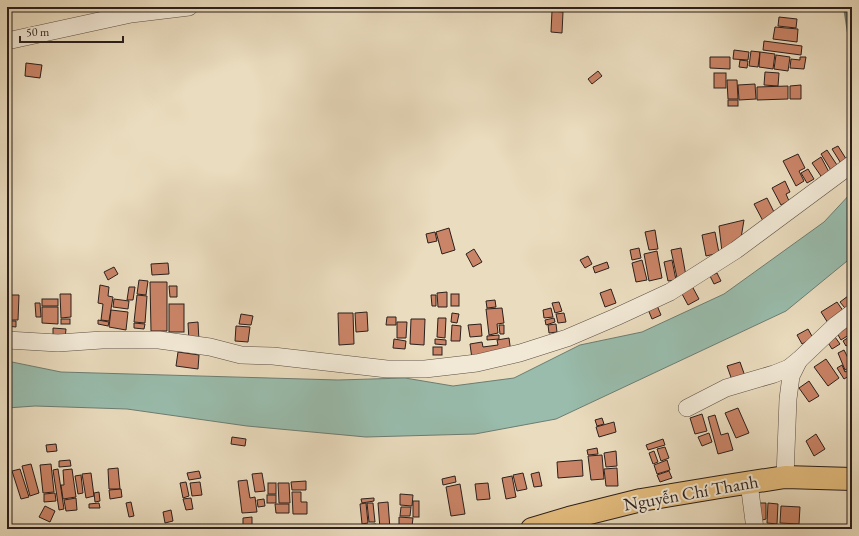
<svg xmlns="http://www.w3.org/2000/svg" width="859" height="536" font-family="'EB Garamond',serif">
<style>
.water{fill:#99bcac;stroke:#6d7d72}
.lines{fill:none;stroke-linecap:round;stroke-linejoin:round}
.stream{stroke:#6d7d72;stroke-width:4}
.building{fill:#ca8467;stroke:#2b1f1b}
.minor-casing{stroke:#5b4e44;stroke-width:18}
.major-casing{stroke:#2b1f1b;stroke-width:24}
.minor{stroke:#f1e8d5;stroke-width:17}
.major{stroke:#e5be7f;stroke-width:22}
.labels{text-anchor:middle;stroke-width:4;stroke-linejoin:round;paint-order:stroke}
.street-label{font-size:18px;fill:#2b1f1b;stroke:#f1e8d5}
</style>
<rect width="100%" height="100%" fill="#eadcbe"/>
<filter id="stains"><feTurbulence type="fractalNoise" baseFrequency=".005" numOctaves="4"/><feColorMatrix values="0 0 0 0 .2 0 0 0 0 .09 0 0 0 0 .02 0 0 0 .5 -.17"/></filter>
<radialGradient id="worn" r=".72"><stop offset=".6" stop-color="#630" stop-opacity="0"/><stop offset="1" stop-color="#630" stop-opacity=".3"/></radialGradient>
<polygon class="water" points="852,192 852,257 786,311 556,419 475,434 366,437 247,426 127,409 35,406 7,408 7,361 61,372 338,380 405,378 453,386 514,378 580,345 642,332 724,294 824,222"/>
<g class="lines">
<polyline class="stream" points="845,7 849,33 852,42"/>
</g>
<g class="building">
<polygon points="552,11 563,12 562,33 551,32"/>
<polygon points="779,17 797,19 796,28 778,26"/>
<polygon points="775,27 798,29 797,42 773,39"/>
<polygon points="764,41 802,46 801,55 763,50"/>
<polygon points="734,50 749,52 748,60 733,59"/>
<polygon points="751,51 760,52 758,67 749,66"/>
<polygon points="760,52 775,54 773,69 759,67"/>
<polygon points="776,55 790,57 788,71 774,69"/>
<polygon points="710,57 730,57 730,69 710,68"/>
<polygon points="800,57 806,57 804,69 790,68 791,59 800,60"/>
<polygon points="740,60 748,61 747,68 739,67"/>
<polygon points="26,63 42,65 40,78 25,76"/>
<polygon points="598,71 602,76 592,84 588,79"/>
<polygon points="765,72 779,73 778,86 764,85"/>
<rect x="714" y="73" width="12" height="15"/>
<polygon points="727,80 737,80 738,99 728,99"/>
<polygon points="755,84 756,99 739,100 738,85"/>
<polygon points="801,85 801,99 790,99 790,86"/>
<polygon points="788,86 788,99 757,100 757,87"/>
<rect x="728" y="100" width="10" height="6"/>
<polygon points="838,146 848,162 842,165 832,149"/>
<polygon points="827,150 839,168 832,172 821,154"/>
<polygon points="798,154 805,168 799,171 804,181 796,186 783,161"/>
<polygon points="821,157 830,174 823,179 812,163"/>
<polygon points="808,169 814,179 807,183 801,173"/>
<polygon points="785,181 790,192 786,194 789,201 781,205 772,188"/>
<polygon points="767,198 775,214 763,221 754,204"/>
<polygon points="744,220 741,238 722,252 719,226"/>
<polygon points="449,228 455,250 442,254 436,232"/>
<polygon points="655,230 658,249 649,250 645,232"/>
<polygon points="435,232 437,241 428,243 426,234"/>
<polygon points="715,232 719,253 706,256 702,235"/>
<polygon points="639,248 641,258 632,260 630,250"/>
<polygon points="681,248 686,276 677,278 671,250"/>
<polygon points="474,249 482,262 473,267 466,254"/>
<polygon points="657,251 662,278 649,281 644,254"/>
<polygon points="588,256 592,264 585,268 580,260"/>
<polygon points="642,260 647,280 636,282 632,263"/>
<polygon points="672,260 676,280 668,281 664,262"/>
<polygon points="607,262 609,268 595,273 593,267"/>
<polygon points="168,263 169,274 152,275 151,264"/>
<polygon points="114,267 118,274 108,280 104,272"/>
<polygon points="717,273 721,281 714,284 710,276"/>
<polygon points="139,280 148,281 146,295 137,294"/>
<polygon points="150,282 167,282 167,331 151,331"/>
<polygon points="100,285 109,287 108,296 113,297 109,321 101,320 103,304 98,303"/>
<polygon points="169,286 177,286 177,297 170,297"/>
<polygon points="692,286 699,299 688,305 681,292"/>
<polygon points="129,287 135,287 133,300 127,300"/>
<polygon points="611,289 616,303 605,307 600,293"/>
<polygon points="447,292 447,307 438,307 437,293"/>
<polygon points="852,293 852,310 849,313 840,302"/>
<polygon points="60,294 71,294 71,317 61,318"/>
<rect x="451" y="294" width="8" height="12"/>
<polygon points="7,295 19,295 18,320 7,320"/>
<polygon points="137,295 147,296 145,323 134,322"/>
<polygon points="431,295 436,295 436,306 432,306"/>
<rect x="42" y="299" width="16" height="7"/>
<polygon points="114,299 129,301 128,309 113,307"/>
<polygon points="495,300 496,307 487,308 486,301"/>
<polygon points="559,302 562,311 555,313 552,303"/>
<polygon points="837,302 844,312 828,323 821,312"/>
<polygon points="35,303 40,303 41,317 36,317"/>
<polygon points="656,303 661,315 652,319 647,307"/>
<rect x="169" y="304" width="15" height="28"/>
<polygon points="42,307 58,307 58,324 42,323"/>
<polygon points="502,308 504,323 497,324 498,333 489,335 486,309"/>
<polygon points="551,308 553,317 544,318 543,310"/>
<polygon points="111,310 128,312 126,330 109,327"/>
<polygon points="367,312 368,331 356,332 355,313"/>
<polygon points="338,313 353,313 354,344 339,345"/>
<polygon points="452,313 459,314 457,323 451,322"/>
<polygon points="564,313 566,322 558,323 556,314"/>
<polygon points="241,314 253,316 251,325 239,324"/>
<polygon points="387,317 396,317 396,325 386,325"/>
<polygon points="438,318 446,318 445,338 437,337"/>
<polygon points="554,318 555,322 546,325 545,320"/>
<rect x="61" y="319" width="9" height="5"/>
<polygon points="411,319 425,319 424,345 410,344"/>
<polygon points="98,320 109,322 108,326 98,324"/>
<polygon points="7,321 16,321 16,327 7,326"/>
<polygon points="198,322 199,341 189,341 188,323"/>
<polygon points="397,322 407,322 406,338 397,338"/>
<polygon points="848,322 852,329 852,333 841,340 835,330"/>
<polygon points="134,323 145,324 144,329 134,328"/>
<polygon points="481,324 482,336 470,337 468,325"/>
<polygon points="556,324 557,332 549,333 548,325"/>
<polygon points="452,325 461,326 460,341 451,341"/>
<polygon points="499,325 504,325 504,334 500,334"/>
<polygon points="236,326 250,327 248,342 235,341"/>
<polygon points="53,328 66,329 65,339 53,339"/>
<polygon points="808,329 813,338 802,344 797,335"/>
<polygon points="499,335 499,339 487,340 487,336"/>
<polygon points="852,335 852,342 846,346 843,341"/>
<polygon points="835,337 840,344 832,349 827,341"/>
<polygon points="509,338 511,353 472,359 470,344 482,342 483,347 498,345 497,340"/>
<polygon points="394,339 406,341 405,349 393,348"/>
<polygon points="435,339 446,340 446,345 435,344"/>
<rect x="433" y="347" width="9" height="8"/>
<polygon points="844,350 852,366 845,370 838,353"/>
<polygon points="178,352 199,355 198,369 176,366"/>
<polygon points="826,359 839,378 828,386 814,367"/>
<polygon points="740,362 746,379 733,383 727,366"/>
<polygon points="842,365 845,372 852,368 852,374 844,379 837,368"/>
<polygon points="809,381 819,396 809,402 799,388"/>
<polygon points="738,408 749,433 736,438 725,413"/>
<polygon points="702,414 707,431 695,434 690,418"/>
<polygon points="715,415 721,435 728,433 733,450 718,454 708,417"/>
<polygon points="602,418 604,424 597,426 595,420"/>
<polygon points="614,422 616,432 599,437 596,427"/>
<polygon points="709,433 712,442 702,446 698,437"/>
<polygon points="816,434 825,449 814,456 806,441"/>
<polygon points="232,437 246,439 245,446 231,444"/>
<polygon points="663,439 665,445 648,450 646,445"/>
<polygon points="56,444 57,451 47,452 46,445"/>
<polygon points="665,447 669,458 661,461 657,449"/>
<polygon points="597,448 598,454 588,455 587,450"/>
<polygon points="616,451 617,466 606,467 604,453"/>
<polygon points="654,451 658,462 653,464 649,453"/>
<polygon points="602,455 604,479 591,480 588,456"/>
<polygon points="70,460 71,466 59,467 59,461"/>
<polygon points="582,460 583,476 558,478 557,462"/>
<polygon points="667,460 670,470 657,474 654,465"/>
<polygon points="31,464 39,493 30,496 22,466"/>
<polygon points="51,464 54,492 43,493 40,465"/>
<polygon points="118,468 120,489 109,489 108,469"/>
<polygon points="617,468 618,486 606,486 604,469"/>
<polygon points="20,469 29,497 21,499 12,471"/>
<polygon points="58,469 64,509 59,510 53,470"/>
<polygon points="72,469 76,497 63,499 61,485 64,485 63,470"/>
<polygon points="199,471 201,478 189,480 187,473"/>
<polygon points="669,471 672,478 660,482 657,475"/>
<polygon points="539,472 542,486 534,487 531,474"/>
<polygon points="91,473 94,496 86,498 82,474"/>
<polygon points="262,473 265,491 255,492 252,474"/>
<polygon points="523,473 527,489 517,491 513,475"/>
<polygon points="81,475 83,493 78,494 75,476"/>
<polygon points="455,476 456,482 443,485 442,479"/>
<polygon points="512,476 516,497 506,499 502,478"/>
<polygon points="247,480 250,498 255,497 257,512 242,513 238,481"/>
<polygon points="306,481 306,490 292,490 291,482"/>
<polygon points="186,482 189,496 183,498 180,483"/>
<polygon points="200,482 202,495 192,496 190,483"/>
<rect x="268" y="483" width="8" height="11"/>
<polygon points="278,483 289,483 290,503 279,503"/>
<polygon points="488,483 490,499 477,500 475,484"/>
<polygon points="460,484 465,514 451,516 446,487"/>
<polygon points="121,489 122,497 110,499 109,490"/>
<polygon points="99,492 100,501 95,502 94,493"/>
<polygon points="292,492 301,492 301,502 307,502 307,514 293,514"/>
<polygon points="55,493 56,501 44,502 44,494"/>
<polygon points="400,494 413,495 412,506 400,505"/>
<rect x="267" y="495" width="9" height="8"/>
<polygon points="76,498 77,510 66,511 64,500"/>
<polygon points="191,498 193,509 186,510 183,499"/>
<polygon points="374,498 374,501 362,503 361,499"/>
<polygon points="264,499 265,506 258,507 257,500"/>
<rect x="413" y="501" width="6" height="16"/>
<polygon points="131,502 134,516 129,517 126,503"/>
<polygon points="388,502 390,529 380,529 378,503"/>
<polygon points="99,503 100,508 89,508 89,504"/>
<polygon points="366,503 368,523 362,524 360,504"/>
<polygon points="367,503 373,503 375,522 369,522"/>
<polygon points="759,503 766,503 766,519 759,521"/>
<polygon points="768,503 778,504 777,524 767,523"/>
<polygon points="275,504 289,504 289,513 276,513"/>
<polygon points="45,506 55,511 50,522 39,517"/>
<polygon points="781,506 800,507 799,524 780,523"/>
<polygon points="401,507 411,507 410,516 400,516"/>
<polygon points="171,510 173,521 165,523 163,512"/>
<polygon points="252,517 252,529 243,529 243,518"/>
<polygon points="399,517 413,518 412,526 399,525"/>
<polygon points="376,524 376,529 363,529 363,525"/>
</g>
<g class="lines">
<g class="minor-casing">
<g id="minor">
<polyline points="7,41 131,14 189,7"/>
<polyline points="7,340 58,343 102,340 159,340 210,347 241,355 273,356 387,369 425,369 477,363 520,353 567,338 616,317 670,292 736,250 852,164"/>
<polyline points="687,408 726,388 774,374 789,368 799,360 836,325 852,313"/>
<polyline points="785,477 788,399 791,376 799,360"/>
<polyline points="749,483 755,529"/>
</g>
</g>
<g class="major-casing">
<polyline id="major" points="532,529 569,518 641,500 720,487 785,477 852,479"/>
</g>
<use href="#minor" class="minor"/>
<use href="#major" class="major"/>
</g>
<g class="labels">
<g class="street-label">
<text transform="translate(691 493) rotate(-10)" y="6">Nguyễn Chí Thanh</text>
</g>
</g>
<rect width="859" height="536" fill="none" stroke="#eadcbe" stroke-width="24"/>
<rect x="8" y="8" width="843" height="520" fill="none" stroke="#2b1f1b" stroke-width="2"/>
<rect x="12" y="12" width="835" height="512" fill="none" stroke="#2b1f1b"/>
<path d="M20 36v6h103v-6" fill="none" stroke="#2b1f1b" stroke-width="2"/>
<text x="26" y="36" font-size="12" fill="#2b1f1b" stroke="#f1e8d5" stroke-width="3" paint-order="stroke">50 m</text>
<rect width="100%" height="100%" filter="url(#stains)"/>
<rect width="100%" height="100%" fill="url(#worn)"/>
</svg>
